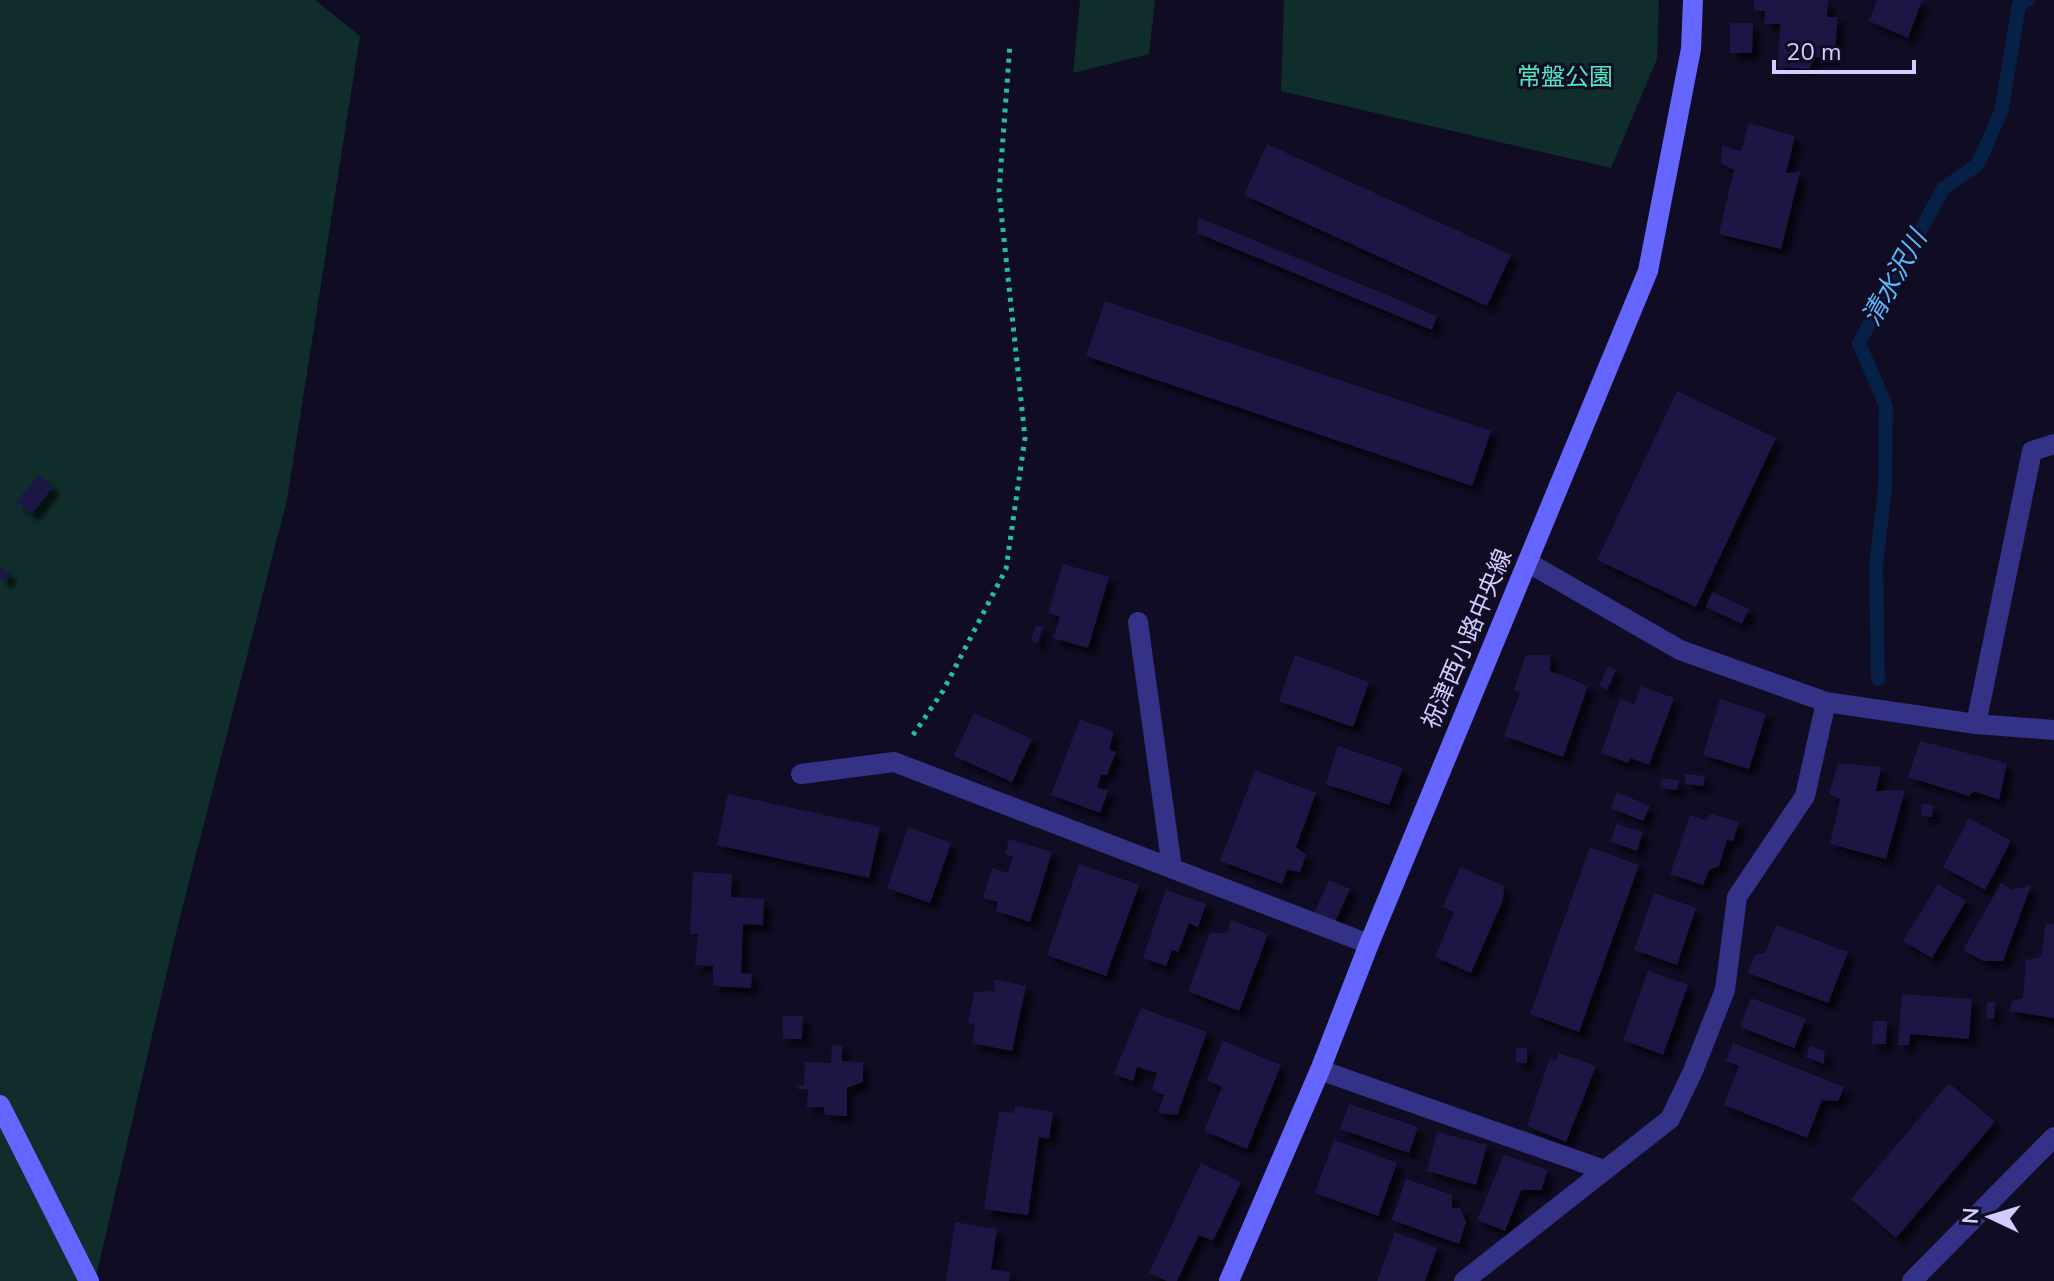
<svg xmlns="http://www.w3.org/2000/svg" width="2054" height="1281" font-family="'Nunito Sans','Noto Sans JP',sans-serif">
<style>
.green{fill:#0e2d2b}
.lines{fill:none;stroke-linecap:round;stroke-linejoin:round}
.stream{stroke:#072046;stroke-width:14}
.building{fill:#1e1645;filter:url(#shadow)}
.path{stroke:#23bdae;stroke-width:5;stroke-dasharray:4 6;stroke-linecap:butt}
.street{stroke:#333286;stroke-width:20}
.secondary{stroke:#6466ff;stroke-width:20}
.labels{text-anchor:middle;stroke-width:6;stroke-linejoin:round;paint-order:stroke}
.park-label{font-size:24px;fill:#4fe9bd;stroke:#0f0c23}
.street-label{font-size:24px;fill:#d1cdff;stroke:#0f0c23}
.water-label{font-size:26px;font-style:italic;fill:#5bb9ff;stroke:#0f0c23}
</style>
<defs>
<filter id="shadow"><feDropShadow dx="7" dy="7" stdDeviation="2" flood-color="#0009"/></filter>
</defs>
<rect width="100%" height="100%" fill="#0f0c23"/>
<g class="green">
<polygon points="0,0 315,0 360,36 287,500 176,933 95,1281 0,1281"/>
<polygon points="1080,0 1155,0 1149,54 1073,73"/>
<polygon points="1284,0 1659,0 1657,59 1611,168 1281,91"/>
</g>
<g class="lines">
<polyline class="stream" points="1878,679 1876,565 1885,489 1886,406 1859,343 1943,189 1978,164 2001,112 2019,5 2028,0"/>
</g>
<g class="building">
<polygon points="1754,0 1828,0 1827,17 1838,17 1834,58 1816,57 1809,69 1778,67 1780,24 1764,24 1765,11 1754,10"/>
<polygon points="1877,0 1922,0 1908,38 1869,21"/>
<polygon points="1730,23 1753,23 1752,53 1730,53"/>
<polygon points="1749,123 1795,136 1786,173 1800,172 1781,249 1719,234 1734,170 1721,163 1722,146 1741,151"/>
<polygon points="1267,144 1511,255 1487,306 1244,195"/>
<polygon points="1198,217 1437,316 1432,330 1197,233"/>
<polygon points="1105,301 1491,431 1472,486 1086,356"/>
<polygon points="1677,391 1776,438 1696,607 1597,560"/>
<polygon points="39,475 53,487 32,514 16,502"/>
<polygon points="1063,564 1109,577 1088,648 1053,638 1060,617 1048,613"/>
<polygon points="0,567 10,575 5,581 0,578"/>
<polygon points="1712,592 1749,609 1742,624 1706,607"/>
<polygon points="1036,625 1043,627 1038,643 1031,640"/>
<polygon points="1295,655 1369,682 1353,727 1279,701"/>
<polygon points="1526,655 1550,655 1550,671 1588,686 1563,757 1504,736 1520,693 1514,690"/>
<polygon points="1608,666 1616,670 1607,690 1599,686"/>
<polygon points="1641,686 1674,698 1649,765 1630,758 1628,763 1601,753 1620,699 1634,704"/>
<polygon points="1720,699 1766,714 1749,769 1703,755"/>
<polygon points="974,713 1032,739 1012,782 954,756"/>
<polygon points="1080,719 1114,732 1109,749 1116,752 1107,775 1101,775 1097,787 1108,791 1100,813 1051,795"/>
<polygon points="1920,741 2007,763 1999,800 1974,791 1969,796 1908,777"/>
<polygon points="1338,746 1403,768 1389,805 1326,784"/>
<polygon points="1838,763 1881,767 1876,791 1905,790 1886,859 1830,844 1840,799 1829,794"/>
<polygon points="1255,770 1316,793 1296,847 1306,855 1300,872 1287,870 1282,884 1220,861"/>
<polygon points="1685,774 1705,776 1703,786 1685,784"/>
<polygon points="1662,778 1679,780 1677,790 1660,788"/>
<polygon points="1617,792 1650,806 1643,821 1611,808"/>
<polygon points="728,794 880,827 869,878 717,845"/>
<polygon points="1921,804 1933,805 1932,817 1921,816"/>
<polygon points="1711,814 1739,822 1733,841 1727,840 1719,866 1709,870 1703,885 1670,874 1690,815 1705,820"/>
<polygon points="1969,818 2011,841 1985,890 1943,867"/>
<polygon points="1616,824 1643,832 1637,851 1611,842"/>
<polygon points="908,827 951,843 930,903 887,888"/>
<polygon points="1009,839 1052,852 1030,922 996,911 998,902 983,898 992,868 1008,873 1013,857 1005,854"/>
<polygon points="1590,847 1639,865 1579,1032 1530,1014"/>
<polygon points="1079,864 1139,885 1106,976 1047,955"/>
<polygon points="1460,867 1504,886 1503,900 1471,973 1435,957 1454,912 1443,907"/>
<polygon points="693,872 732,874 731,897 764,899 763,925 743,924 741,973 752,974 751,988 713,986 713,966 695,965 698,934 690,934"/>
<polygon points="1329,880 1350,889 1335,922 1314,913"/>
<polygon points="2001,883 2012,890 2031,885 2003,961 1983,961 1963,950"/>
<polygon points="1938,884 1966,901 1932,958 1903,941"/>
<polygon points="1166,890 1206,904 1198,927 1189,923 1178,952 1172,950 1166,966 1143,958"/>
<polygon points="1654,893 1696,908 1677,965 1634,950"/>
<polygon points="1231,920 1268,934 1239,1011 1188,991 1210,933 1227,933"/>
<polygon points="2046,923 2054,924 2054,1018 2010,1011 2012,1001 2023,998 2026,960 2041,957"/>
<polygon points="1776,925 1848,952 1828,1003 1748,973 1755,954 1765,953"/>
<polygon points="1648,971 1688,985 1663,1055 1623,1040"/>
<polygon points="994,979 1026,986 1012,1051 972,1043 975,1024 968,1023 974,992 995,991"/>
<polygon points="1902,994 1972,999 1969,1039 1910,1034 1909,1045 1898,1045"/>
<polygon points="1751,998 1806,1019 1794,1048 1740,1027"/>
<polygon points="1987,1002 1995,1002 1994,1019 1986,1018"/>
<polygon points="1141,1008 1207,1032 1177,1115 1158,1113 1164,1095 1152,1090 1157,1073 1137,1067 1133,1081 1114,1074"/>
<polygon points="783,1016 803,1016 802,1039 783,1039"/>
<polygon points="1873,1021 1887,1021 1886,1044 1872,1044"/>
<polygon points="1223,1041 1281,1065 1247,1149 1204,1131 1222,1087 1207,1080"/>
<polygon points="1733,1043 1844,1087 1838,1101 1822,1100 1807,1138 1724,1105 1739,1066 1726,1061"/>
<polygon points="832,1045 842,1046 842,1061 863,1062 863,1082 847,1088 847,1116 825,1115 824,1107 807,1107 808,1089 797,1089 796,1085 804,1085 805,1062 831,1063"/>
<polygon points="1810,1046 1825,1051 1824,1064 1806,1057"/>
<rect x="1516" y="1048" width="11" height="15"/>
<polygon points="1559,1053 1596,1066 1566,1142 1527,1126 1550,1058 1556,1061"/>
<polygon points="1949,1083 1995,1122 1896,1238 1851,1199"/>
<polygon points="1349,1104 1418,1127 1409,1153 1340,1129"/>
<polygon points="1015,1106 1053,1112 1049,1139 1039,1137 1028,1215 984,1209 999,1111 1014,1113"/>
<polygon points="1437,1132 1487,1145 1476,1185 1427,1171"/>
<polygon points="1334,1140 1397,1163 1378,1216 1315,1193"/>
<polygon points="1504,1155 1548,1170 1541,1190 1521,1190 1505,1231 1477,1220"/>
<polygon points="1201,1163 1241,1182 1213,1241 1199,1235 1177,1281 1167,1281 1149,1273"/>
<polygon points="1406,1179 1452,1195 1452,1208 1460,1208 1466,1222 1459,1244 1392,1220"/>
<polygon points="955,1222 997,1229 991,1269 1010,1272 1009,1281 946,1281"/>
<polygon points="1395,1232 1437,1248 1425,1281 1377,1281"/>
</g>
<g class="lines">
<polyline class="path" points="913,735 943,691 1006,569 1025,438 999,192 1010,44"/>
<g class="street">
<polyline points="1527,562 1680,650 1826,702 1976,724 2054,730"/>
<polyline points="1138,622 1172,868"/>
<polyline points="1976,724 2032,451 2054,444"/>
<polyline points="801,774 894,762 1369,944"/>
<polyline points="1320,1070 1604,1170"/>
<polyline points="1464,1281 1670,1119 1693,1071 1725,990 1737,897 1805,796 1826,702"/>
<polyline points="1912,1281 2054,1137"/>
</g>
<g class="secondary">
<polyline points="0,1105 89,1281"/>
<polyline points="1229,1281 1320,1070 1369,944 1648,271 1691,49 1693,0"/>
</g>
</g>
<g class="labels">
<g class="park-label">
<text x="1565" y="85">常盤公園</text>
</g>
<g class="street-label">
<text transform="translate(1467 639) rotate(-67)" y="8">祝津西小路中央線</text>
</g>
<g class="water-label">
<text transform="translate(1894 278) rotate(-61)" y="9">清水沢川</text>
</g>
</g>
<g transform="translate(1990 1217) rotate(274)" stroke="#0f0c23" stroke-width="6" paint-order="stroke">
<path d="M0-6L14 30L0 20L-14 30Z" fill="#d1cdff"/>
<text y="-12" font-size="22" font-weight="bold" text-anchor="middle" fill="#d1cdff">N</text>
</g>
<path d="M1774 60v12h140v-12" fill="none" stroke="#d1cdff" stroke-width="4"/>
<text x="1786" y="60" font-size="24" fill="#d1cdff" stroke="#0f0c23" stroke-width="6" paint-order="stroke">20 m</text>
</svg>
